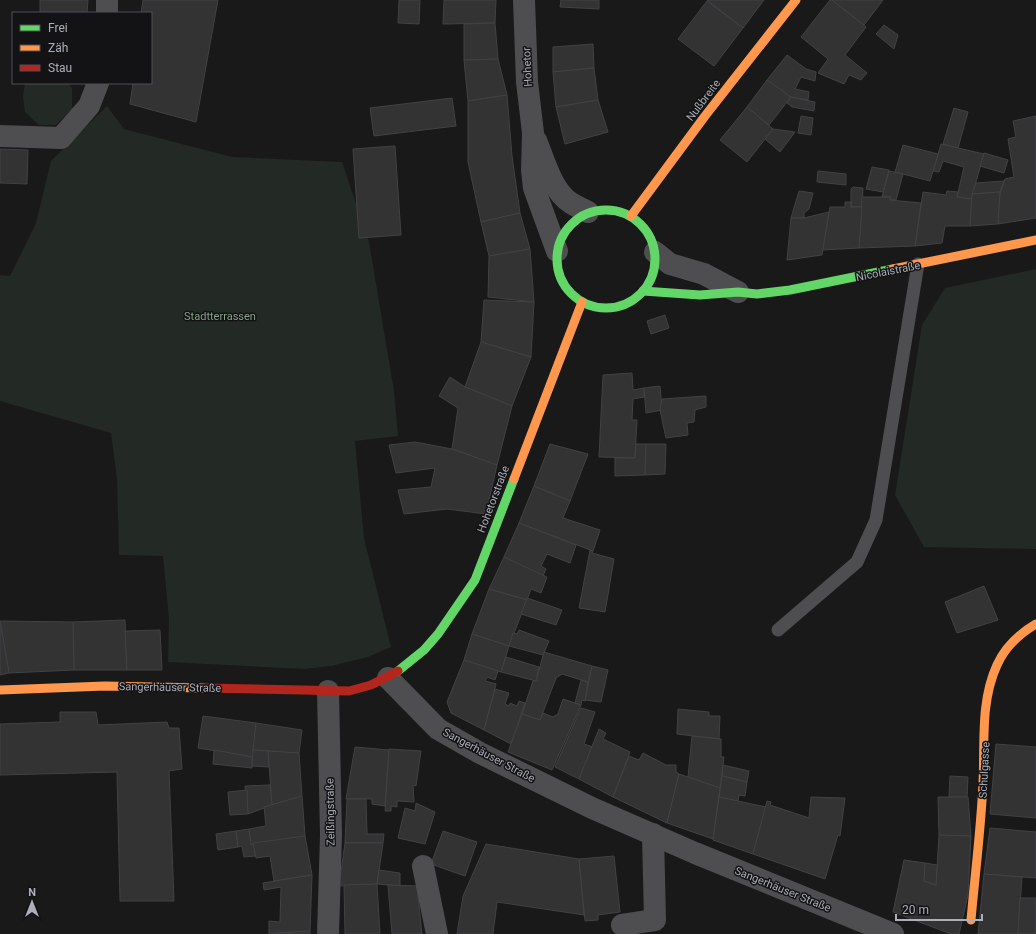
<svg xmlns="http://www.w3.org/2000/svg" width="1036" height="934" font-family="Roboto,sans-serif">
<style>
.green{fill:#232924}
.building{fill:#333334;stroke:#424245}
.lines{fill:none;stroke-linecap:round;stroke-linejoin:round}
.lane{stroke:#4e4e51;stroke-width:13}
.street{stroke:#4e4e51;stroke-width:22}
.fast{stroke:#63d668;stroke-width:9}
.slow{stroke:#ff974d;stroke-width:9}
.jam{stroke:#b3261e;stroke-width:9}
.labels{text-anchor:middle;stroke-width:3;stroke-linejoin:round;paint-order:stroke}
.street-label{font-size:11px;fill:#acafb8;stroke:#131315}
.park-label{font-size:11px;fill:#85a188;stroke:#131315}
</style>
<rect width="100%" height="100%" fill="#191919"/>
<g class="green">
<polygon points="25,83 67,83 72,88 72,109 56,125 39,125 25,112 23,97"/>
<polygon points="107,106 124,129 232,157 342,162 369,242 394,391 398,436 355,441 364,538 391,647 368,657 331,666 304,669 168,662 169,619 163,556 119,555 117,479 111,433 0,401 0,275 10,276 36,223 51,161"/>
<polygon points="1036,269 1036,549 924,547 895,495 922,325 945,288"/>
</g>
<g class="building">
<polygon points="40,0 88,0 87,13 40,13"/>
<polygon points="143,0 218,0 196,122 130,104 133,83 151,83 151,13 141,13"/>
<polygon points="399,0 420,0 419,24 398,23"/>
<polygon points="444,0 496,0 495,23 443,24"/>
<polygon points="561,0 599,0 599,9 560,7"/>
<polygon points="707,0 764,0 743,28"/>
<polygon points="830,0 832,0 866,27 845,55 867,73 861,80 849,75 844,84 818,73 828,59 801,37"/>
<polygon points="832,0 883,0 864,25"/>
<polygon points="707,1 743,28 714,66 678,39"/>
<polygon points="495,23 498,59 464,60 464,24"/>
<polygon points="884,25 898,35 894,49 876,34"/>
<polygon points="593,44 594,68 553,72 553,47"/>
<polygon points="787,55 806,69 816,72 815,81 801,77 795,89 809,92 808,100 791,97 767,80"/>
<polygon points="498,59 507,95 468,101 464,60"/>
<polygon points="594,68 598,100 556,107 553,72"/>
<polygon points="767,80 791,97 769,125 747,107"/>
<polygon points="507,95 512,156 520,213 481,222 468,162 468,101"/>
<polygon points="791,97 815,102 814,111 792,107 787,103"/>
<polygon points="452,98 456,126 374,136 370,108"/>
<polygon points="598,100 608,132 565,144 556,107"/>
<polygon points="747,107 773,129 747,162 720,140"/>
<polygon points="954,108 968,112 958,148 943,144"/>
<polygon points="801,116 813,118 811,135 798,133"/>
<polygon points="1036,116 1036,218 998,224 999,198 1004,181 1005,179 1014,177 1008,139 1016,137 1013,121"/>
<polygon points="773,129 795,132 780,152 765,139"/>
<polygon points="941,144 984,154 971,199 957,197 964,167 943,161 939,172 933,171"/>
<polygon points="903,145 938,154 930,181 895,172"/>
<polygon points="395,146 401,235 359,238 353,149"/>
<polygon points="0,149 28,150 27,184 0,183"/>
<polygon points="984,153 1008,160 1004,173 980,166"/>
<polygon points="872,167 889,170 883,192 866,189"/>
<polygon points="818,171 846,174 846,185 817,182"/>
<polygon points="889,171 903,174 896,200 890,200 891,197 882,197"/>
<polygon points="1004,181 1000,192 972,194 976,183"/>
<polygon points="853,187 863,188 862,207 851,207 851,189"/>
<polygon points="799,191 813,193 809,209 804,213 804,218 791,218"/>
<polygon points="947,191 958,192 957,197 972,199 970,226 945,226 942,243 915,246 923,192 946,195"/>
<polygon points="1000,192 998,224 970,226 972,194"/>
<polygon points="862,197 891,197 890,200 921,203 915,246 859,248"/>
<polygon points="845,202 851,202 851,207 862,207 859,248 822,250 830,207 845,207"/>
<polygon points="829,212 822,255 787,260 791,218 804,218"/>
<polygon points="520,213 530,249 489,256 481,222"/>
<polygon points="530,249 534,302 488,297 489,256"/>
<polygon points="484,300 534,302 531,357 481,342"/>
<polygon points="665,315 669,328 651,334 647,321"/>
<polygon points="481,342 531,357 512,406 465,387"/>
<polygon points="632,373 633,390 644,388 644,397 633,399 632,420 637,420 635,458 599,457 603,375"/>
<polygon points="450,377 465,387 512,406 497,465 452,449 458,408 439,396"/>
<polygon points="660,386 662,410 646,413 644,388"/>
<polygon points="706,396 706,407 695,410 694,422 687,423 688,435 666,438 660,410 662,399"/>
<polygon points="415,442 452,449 497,465 486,514 447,509 404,514 398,490 431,487 435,468 396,473 389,445"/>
<polygon points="550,444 588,454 570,501 534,486"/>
<polygon points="636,444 646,444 645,475 615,476 615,458 635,458"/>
<polygon points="646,444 666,444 665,474 645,475"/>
<polygon points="534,486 570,501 563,518 600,530 593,551 519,523"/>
<polygon points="519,523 576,545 570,563 547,554 541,566 546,569 543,576 504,557"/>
<polygon points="590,550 593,551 592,553 614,559 605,612 579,608"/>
<polygon points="504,557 547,577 541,593 531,589 527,600 489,589"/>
<polygon points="984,586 998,620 957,633 945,602"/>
<polygon points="489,589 527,600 509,646 472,634"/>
<polygon points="527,598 562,610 556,625 521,614"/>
<polygon points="125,620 127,670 74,670 73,622"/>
<polygon points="0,621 73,622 74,670 9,673"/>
<polygon points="0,621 9,673 0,675"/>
<polygon points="160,630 162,670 127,670 125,631"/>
<polygon points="519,630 549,641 543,655 509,646 513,633 517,634"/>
<polygon points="472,634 509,646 501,672 464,660"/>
<polygon points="544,652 592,666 588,682 562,674 556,678 540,720 522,714 533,681 536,681"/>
<polygon points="506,657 539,667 536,681 501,672"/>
<polygon points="464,660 498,671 495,680 487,677 485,681 496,684 484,730 451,713 447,702"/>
<polygon points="592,666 608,670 601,702 585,700"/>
<polygon points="581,680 588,682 585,701 582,700 581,705 575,703"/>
<polygon points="495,689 509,693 505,704 509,706 510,703 517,706 519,701 525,703 511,744 484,730"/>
<polygon points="563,699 581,705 552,770 508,752 522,714 540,720 543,713 553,717 558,714"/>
<polygon points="581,708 595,712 584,744 593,747 579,779 555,767"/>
<polygon points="678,709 709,712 709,716 720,716 719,739 677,734"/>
<polygon points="60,712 96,712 98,725 167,722 169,728 179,728 182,769 169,771 174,901 120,901 117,772 0,775 0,724 60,722"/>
<polygon points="203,716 256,723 253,757 198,748"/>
<polygon points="256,723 302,730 299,753 253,750"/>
<polygon points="599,729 606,733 603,739 630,752 613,797 579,779"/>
<polygon points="692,736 721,739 721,757 724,757 720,788 688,777"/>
<polygon points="996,744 1036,747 1036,818 990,814"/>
<polygon points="355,747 389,750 385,806 372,804 372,799 346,799"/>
<polygon points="389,749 421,751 416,786 413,785 414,802 397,801 397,807 391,806 391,811 385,811"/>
<polygon points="214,750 253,757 252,768 213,764"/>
<polygon points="253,750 268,751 269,767 252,766"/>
<polygon points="268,751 299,753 302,796 272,805"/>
<polygon points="643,753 666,765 676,765 676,772 679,774 667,823 613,797 629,756 639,760"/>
<polygon points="723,765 749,771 747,782 722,776"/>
<polygon points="679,774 720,788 713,839 667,823"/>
<polygon points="722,776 747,782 745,796 739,795 738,801 719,797"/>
<polygon points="950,776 968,777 967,797 949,797"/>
<polygon points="270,785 272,805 248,814 245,786"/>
<polygon points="247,790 248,814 230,815 228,792"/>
<polygon points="302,796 305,836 251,845 249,829 266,826 264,807"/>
<polygon points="719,797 766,807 753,854 713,840"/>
<polygon points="811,797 845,798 840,836 838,835 825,879 753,854 767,801 771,802 770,805 809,818"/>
<polygon points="938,797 968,797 971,836 939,835"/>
<polygon points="347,799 366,799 367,834 384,834 383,843 345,843"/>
<polygon points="416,803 435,812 425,844 398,838 405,808 415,811"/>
<polygon points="990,828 1036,832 1036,878 984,874"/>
<polygon points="249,829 251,845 253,844 256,856 244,857 242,846 238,847 236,831"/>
<polygon points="236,831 238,847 218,850 216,834"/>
<polygon points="443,831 477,842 465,876 431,864"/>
<polygon points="939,835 971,836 968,895 959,934 951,934 893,912 904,860 925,863 924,881 936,885"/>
<polygon points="305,836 312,875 274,881 270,856 256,858 253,843"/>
<polygon points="345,843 383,843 377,884 339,886"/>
<polygon points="486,844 579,859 584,915 497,902 493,934 457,934 463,896"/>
<polygon points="614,856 620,912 598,915 598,920 585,921 579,859"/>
<polygon points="925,863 937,865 936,885 924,881"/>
<polygon points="379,870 400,873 400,886 377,884"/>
<polygon points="984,874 1022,877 1018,934 978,934"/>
<polygon points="312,875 310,931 269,934 269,921 280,922 281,887 264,890 263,883"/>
<polygon points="377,884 380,934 345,934 344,885"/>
<polygon points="388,885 417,886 422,934 392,934"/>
<polygon points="1020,898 1036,898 1036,934 1018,934"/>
<polygon points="310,931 310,934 278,934 278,933"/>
</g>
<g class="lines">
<polyline class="lane" points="778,630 857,562 876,520 918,264"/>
<g class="street">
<polyline points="107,0 107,13"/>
<polyline points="524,0 527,82 533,133 532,170 534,188 557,251"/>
<polyline points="0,136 61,138 89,106 98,83"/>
<path d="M536,140c8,20 16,51 35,63 6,4 12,6 17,9"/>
<polyline points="655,252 670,264 704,274 738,292"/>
<polyline points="388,678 438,729 480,753 592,808 695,853 893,934"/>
<polyline points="328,691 331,835 328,934"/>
<polyline points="423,866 437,934"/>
<polyline points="622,925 655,920 653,834"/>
</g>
<g class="fast">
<circle cx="606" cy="259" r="49"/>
<polyline points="643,291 700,295 738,292 757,294 790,290 893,269"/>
<polyline points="398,671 424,650 438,634 475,580 514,479"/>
</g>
<g class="slow">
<polyline points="631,216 705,116 796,0"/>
<polyline points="893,269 1036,240"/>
<polyline points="514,479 582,302"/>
<polyline points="0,690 105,686 203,688"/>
<path d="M971,920c4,-46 10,-91 12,-137 2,-39 -3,-81 14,-118 8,-18 22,-31 39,-41"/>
</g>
<polyline class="jam" points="203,688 349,691 371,685 398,671"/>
</g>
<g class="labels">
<g class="street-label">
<text transform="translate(527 67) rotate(-93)" y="4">Hohetor</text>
<text transform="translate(703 100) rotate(-53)" y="4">Nußbreite</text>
<text transform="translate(888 271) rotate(-11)" y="4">Nicolaistraße</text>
<text transform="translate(493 499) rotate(-69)" y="4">Hohetorstraße</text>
<text transform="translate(170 687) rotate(1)" y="4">Sangerhäuser Straße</text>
<text transform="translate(489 755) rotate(28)" y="4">Sangerhäuser Straße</text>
<text transform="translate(984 770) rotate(-87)" y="4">Schulgasse</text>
<text transform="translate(330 812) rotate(-91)" y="4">Zeißingstraße</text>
<text transform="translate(783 889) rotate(22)" y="4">Sangerhäuser Straße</text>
</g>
<g class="park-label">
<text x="220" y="320">Stadtterrassen</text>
</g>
</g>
<rect x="12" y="12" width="140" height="72" fill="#131315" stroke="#505156"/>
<rect x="20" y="25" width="20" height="6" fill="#63d668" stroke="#505156"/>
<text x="48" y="32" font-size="12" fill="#acafb8">Frei</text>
<rect x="20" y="45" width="20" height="6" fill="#ff974d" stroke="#505156"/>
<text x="48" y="52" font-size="12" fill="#acafb8">Zäh</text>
<rect x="20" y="65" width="20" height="6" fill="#b3261e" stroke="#505156"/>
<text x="48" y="72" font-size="12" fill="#acafb8">Stau</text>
<g transform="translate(32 902)" stroke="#131315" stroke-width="3" paint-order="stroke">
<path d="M0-3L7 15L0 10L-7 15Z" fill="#acafb8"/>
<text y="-6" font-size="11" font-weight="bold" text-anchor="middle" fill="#acafb8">N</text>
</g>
<path d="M896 914v6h86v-6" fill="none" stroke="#acafb8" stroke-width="2"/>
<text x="902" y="914" font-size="12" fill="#acafb8" stroke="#131315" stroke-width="3" paint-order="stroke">20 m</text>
</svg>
